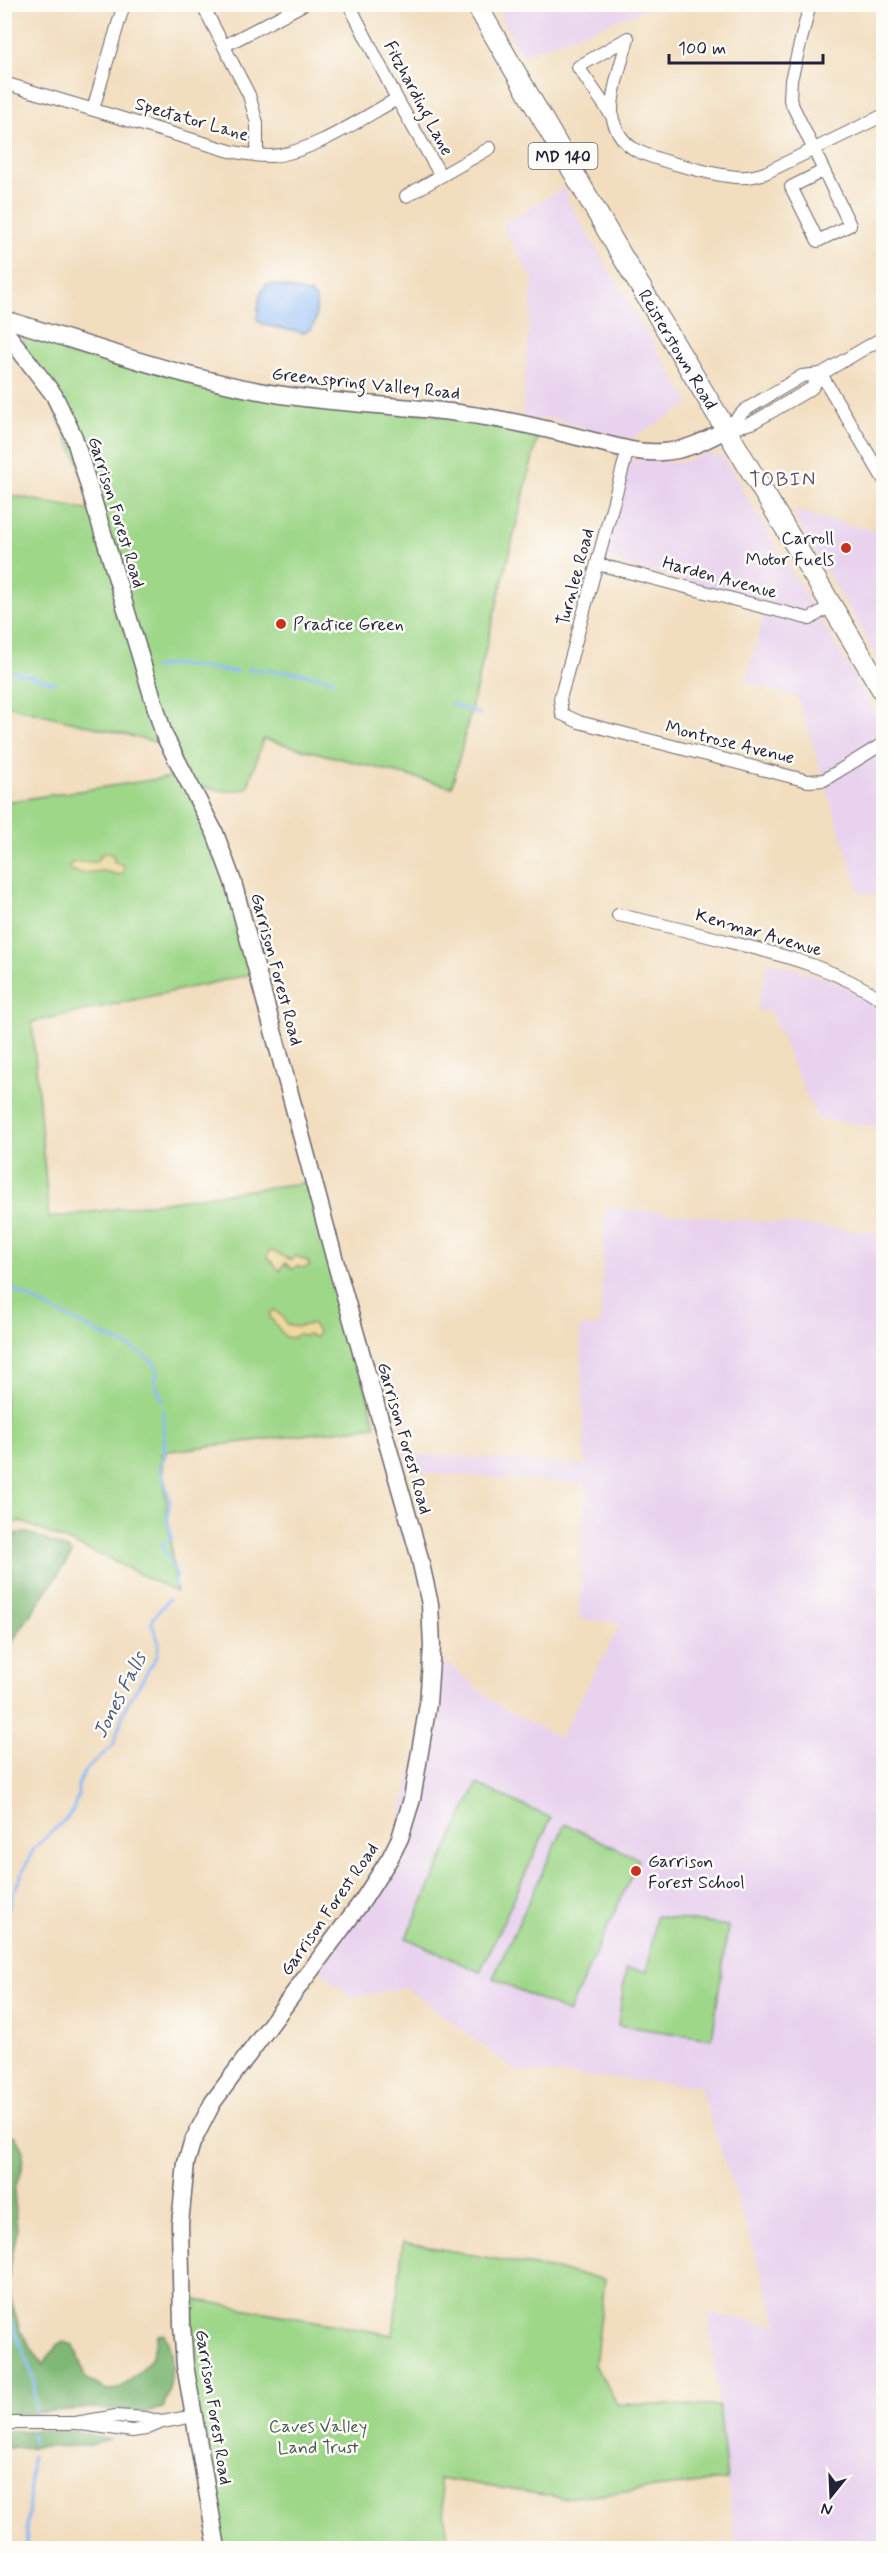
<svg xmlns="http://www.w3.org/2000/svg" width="888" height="2553" font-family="Mynerve,sans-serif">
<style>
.built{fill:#e8d2ee}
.green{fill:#9fd789;stroke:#607c62;stroke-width:1.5}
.forest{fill:#7fb875;stroke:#506d58;stroke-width:1.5}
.sand{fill:#eeda9e;stroke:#887e6c;stroke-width:1.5}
.water{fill:#8bbaf6;stroke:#566e98;stroke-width:1.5}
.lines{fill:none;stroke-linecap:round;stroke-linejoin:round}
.stream{stroke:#8bbaf6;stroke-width:3}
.street-casing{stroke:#6b6369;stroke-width:14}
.secondary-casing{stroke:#6b6369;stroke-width:19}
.primary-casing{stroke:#6b6369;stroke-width:22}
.street{stroke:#fff;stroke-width:12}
.secondary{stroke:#fff;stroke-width:16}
.primary{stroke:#fff;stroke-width:20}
.poi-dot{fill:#c8321e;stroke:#fdfcf7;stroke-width:2}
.labels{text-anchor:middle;stroke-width:5;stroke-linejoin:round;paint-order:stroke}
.shield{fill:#fdfcf7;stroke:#646373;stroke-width:1.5}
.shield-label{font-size:16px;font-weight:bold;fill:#22223b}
.street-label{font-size:18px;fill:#22223b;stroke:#fdfcf7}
.poi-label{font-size:18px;fill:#22223b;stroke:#fdfcf7;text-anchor:start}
.park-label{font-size:18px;fill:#485852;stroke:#fdfcf7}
.neighbourhood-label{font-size:20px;letter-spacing:1.5px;fill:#644e6d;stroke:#fdfcf7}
.water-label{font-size:20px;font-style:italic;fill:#47577c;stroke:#fdfcf7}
</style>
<rect width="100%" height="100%" fill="#fdfcf7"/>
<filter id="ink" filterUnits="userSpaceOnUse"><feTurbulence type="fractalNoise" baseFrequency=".0167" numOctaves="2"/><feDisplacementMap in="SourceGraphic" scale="12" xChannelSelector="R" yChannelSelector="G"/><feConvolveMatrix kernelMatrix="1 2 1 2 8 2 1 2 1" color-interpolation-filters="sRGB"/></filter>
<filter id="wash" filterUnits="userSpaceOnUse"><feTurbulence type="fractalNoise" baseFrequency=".008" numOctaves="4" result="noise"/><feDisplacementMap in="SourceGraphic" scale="24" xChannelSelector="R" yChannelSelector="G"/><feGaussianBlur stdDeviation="1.35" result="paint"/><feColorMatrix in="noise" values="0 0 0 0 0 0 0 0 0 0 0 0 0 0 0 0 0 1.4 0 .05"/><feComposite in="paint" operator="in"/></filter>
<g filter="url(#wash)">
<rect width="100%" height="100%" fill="#f2ddbe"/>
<g class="built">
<polygon points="495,5 657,5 521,56"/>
<polygon points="566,186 568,201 690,404 630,439 545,417 537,420 522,418 533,280 502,225"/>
<polygon points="706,453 723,457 883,725 883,898 859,891 798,698 746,682 767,603 610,561 606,558 605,552 628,464 633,460 641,459 674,463 690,460"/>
<polygon points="796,511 883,533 883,666 793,515"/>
<polygon points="768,960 844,985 883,1010 883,1127 817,1119 770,1011 757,1010"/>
<polygon points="605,1207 883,1233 883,2548 735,2548 708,2314 779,2325 699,2086 516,2071 407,1988 351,1997 319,1969 383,1880 435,1688 446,1661 481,1692 506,1710 560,1738 621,1623 579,1619 586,1484 409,1472 404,1453 585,1465 580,1327 600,1327"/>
</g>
<g class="green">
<polygon points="26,332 164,373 539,432 452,787 263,739 248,786 245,789 227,791 185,785 220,855 253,974 32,1022 49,1218 308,1182 376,1426 161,1452 176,1592 107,1558 20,1521 5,1525 5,802 178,776 163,744 5,705 4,494 102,513 23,343"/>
<polygon points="477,1784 551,1818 480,1972 406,1938"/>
<polygon points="565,1824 639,1859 568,2013 493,1978"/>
<polygon points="656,1916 728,1926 712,2039 618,2025 626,1969 647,1972"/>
<polygon points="403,2242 605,2279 595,2365 617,2404 719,2406 727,2480 563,2498 439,2478 449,2548 222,2548 190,2364 186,2298 393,2335"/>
</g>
<g class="forest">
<polygon points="28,1533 68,1549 72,1554 5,1652 5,1534"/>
<path d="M5,2135l10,1 8,15 -1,18 -8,20 3,42 -10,54 13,46 23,34 14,-20 6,-3 11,3 12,34 21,11 12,-1 20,-16 12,-14 7,-24 6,-1c13,21 8,52 -1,74l-17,4 -51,-4 -90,7z"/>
<polygon points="74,2430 109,2440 87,2446 5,2448 5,2431"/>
</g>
<g class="sand">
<path d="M106,852l8,4v6l10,4 -1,8c-7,2 -12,-2 -19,-3 -14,0 -18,5 -34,-1l-1,-3 4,-5h23l5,-7z"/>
<polygon points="272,1251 291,1260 296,1256 309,1262 309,1266 302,1268 297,1266 292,1269 285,1263 280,1271 267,1257 268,1252"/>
<polygon points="274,1310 283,1317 286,1324 295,1327 312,1324 318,1331 316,1338 308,1334 304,1336 298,1334 293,1338 285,1337 270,1317 270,1313"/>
</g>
<path class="water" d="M274,284l37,10 5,5c0,13 3,29 -13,34l-39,-8 -7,-5 3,-26 6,-9z"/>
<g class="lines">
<g class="stream">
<polyline points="154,668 172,664 237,672"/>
<polyline points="4,669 55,683"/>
<polyline points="247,669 300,673 335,680"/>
<polyline points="451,704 480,714"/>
<path d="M4,1281l12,10 92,47c11,3 40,18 47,26 1,1 2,7 3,9l-4,7 9,22"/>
<polyline points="163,1411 165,1456 160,1465 170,1501 167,1519 172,1538 161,1545 177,1576 173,1586"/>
<polyline points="4,1922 14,1891 34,1848 67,1818 73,1810 78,1795 78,1785 84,1772 113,1745 126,1706 157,1656 159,1643 152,1624 154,1617 169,1599"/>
<polyline points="4,1938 6,1939 4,1945"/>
<polyline points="4,2302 34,2379 36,2411"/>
<polyline points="32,2433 33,2443"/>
<polyline points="26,2548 32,2456"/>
</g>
</g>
</g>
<g filter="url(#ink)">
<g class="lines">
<g class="street-casing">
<g id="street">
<polyline points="202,4 249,95 257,123 257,155"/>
<polyline points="349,4 397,99 441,176"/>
<polyline points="810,4 791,80 790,100 850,225 818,241 791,187 823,171"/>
<polyline points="224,46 304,4"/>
<path d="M4,83l226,68c14,3 28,5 41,5 41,-3 91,-38 126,-57"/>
<polyline points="93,109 124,4"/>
<path d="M612,116l-34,-49 50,-29c-5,21 -20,61 -15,82 3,11 11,23 21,29 16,10 84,27 103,28 10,1 19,-1 28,-4l119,-58"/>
<polyline points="406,196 490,148"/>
<polyline points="821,374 884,480"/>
<polyline points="726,429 745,410 802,376 821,374"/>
<polyline points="725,430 752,423 812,388 821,374 884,337"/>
<polyline points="628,449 560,699 562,714 579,722 808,781 824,780 884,743"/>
<polyline points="597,564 810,619 831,605"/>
<path d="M618,915c39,8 78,18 116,28 53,13 105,27 150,58"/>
<polyline points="4,2423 75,2423 116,2416 146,2418 162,2422"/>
<polyline points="81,2424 132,2431 146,2429 162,2422 194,2416"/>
</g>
</g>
<g class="secondary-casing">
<g id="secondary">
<path d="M4,319c90,27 180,60 272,75 67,11 136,11 203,22 36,5 71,14 107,23 25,6 50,15 76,13 23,-1 43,-11 63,-22"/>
<polyline points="4,330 54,395 74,437 164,735 215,833 233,882 337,1268 419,1555 430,1604 432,1646 428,1704 412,1799 400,1838 390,1858 363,1900 213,2102 192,2143 186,2163 180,2224 182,2325 185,2365 217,2548"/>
</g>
</g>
<g class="primary-casing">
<g id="primary">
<path id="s1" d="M476,4l146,252 262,437"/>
</g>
</g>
<use href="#street" class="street"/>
<use href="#secondary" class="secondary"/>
<use href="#primary" class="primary"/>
</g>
</g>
<g class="poi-dot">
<circle cx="846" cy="548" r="6"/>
<circle cx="281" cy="624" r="6"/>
<circle cx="636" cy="1871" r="6"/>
</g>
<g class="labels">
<rect class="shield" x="528.5" y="143" width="69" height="26" rx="4.5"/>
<g class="shield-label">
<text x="563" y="162">MD 140</text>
</g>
<g class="street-label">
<text transform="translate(419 98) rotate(62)" y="6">Fitzharding Lane</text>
<text transform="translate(192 119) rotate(16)" y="6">Spectator Lane</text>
<text dy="6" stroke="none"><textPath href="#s1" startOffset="400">Reisterstown Road</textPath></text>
<text transform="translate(366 383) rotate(6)" y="6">Greenspring Valley Road</text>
<text transform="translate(117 512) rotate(73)" y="6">Garrison Forest Road</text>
<text transform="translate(575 577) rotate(-75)" y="6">Turnlee Road</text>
<text transform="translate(720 577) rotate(15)" y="6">Harden Avenue</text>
<text transform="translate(730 742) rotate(14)" y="6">Montrose Avenue</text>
<text transform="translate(759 932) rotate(16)" y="6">Kenmar Avenue</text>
<text transform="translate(277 969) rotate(75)" y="6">Garrison Forest Road</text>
<text transform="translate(405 1438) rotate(74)" y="6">Garrison Forest Road</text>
<text transform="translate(329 1909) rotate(-55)" y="6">Garrison Forest Road</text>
<text transform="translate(214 2407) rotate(81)" y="6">Garrison Forest Road</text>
</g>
<g class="poi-label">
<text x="834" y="544" text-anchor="end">Carroll<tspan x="834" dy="21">Motor Fuels</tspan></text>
<text x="293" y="630">Practice Green</text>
<text x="648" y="1867">Garrison<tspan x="648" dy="21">Forest School</tspan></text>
</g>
<g class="park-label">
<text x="318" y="2432">Caves Valley<tspan x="318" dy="21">Land Trust</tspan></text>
</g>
<g class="neighbourhood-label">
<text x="783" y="486">TOBIN</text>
</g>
<g class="water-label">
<text transform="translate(119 1695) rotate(-63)" y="7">Jones Falls</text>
</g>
</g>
<rect width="888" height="2553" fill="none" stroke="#fdfcf7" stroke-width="24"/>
<g transform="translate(831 2496) rotate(198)" stroke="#fdfcf7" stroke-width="4.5" paint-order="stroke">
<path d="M0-4.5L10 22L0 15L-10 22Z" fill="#22223b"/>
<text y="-9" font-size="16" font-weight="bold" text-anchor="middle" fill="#22223b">N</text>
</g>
<path d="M669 54v9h154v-9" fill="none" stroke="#22223b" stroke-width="3"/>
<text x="678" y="54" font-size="18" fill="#22223b" stroke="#fdfcf7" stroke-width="4.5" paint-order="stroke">100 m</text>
</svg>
